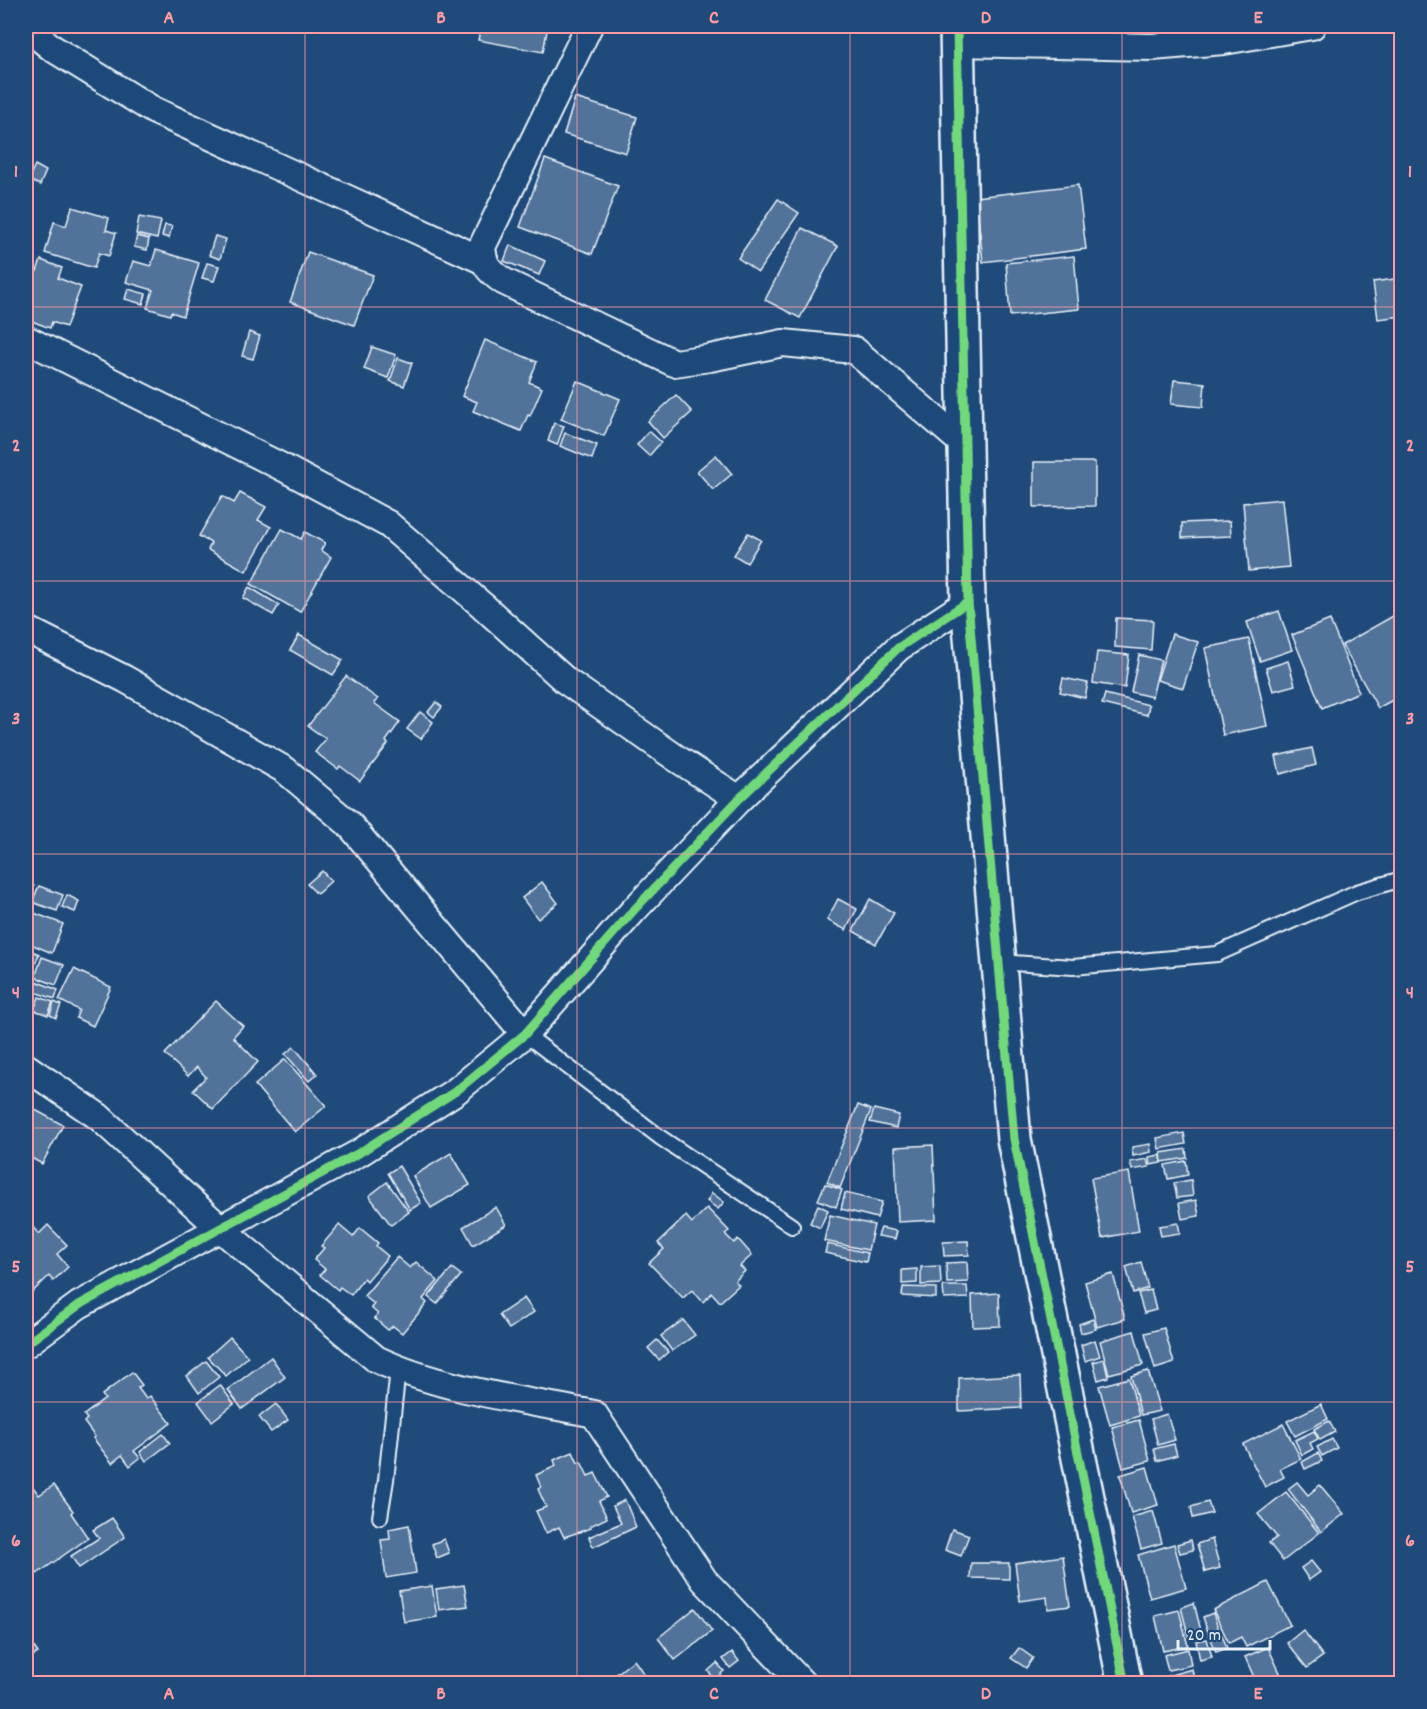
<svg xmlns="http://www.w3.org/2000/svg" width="1427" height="1709" font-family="Dekko,sans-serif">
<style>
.building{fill:#517399;stroke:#e8f1f8;stroke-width:1.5}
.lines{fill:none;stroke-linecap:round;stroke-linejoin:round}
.lane-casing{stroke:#e8f1f8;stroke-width:18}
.street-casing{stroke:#e8f1f8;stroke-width:30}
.secondary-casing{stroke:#e8f1f8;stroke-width:38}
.lane{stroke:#1f4a7a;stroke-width:14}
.street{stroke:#1f4a7a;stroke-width:26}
.secondary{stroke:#1f4a7a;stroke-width:33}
.cycleway-casing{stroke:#1f4a7a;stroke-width:13}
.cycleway{stroke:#71d979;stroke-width:9}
.grid{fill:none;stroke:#ff9aa2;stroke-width:1.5;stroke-opacity:0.55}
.neatline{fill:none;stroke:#ff9aa2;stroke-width:2}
.grid-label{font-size:20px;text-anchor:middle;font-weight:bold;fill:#ff9aa2}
</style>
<rect width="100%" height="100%" fill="#1f4a7a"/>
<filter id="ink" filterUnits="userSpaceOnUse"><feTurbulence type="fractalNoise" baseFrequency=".0167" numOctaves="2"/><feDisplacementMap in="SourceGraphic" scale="12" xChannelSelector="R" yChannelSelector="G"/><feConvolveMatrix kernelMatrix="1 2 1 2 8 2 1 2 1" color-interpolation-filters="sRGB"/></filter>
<g filter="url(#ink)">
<g class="building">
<polygon points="481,26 548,26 543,52 478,40"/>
<polygon points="575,98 637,117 626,153 564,134"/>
<polygon points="545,159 618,186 592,254 520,227"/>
<polygon points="35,165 46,171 40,185 28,180"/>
<polygon points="1078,185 1086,249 983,262 976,197"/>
<polygon points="778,199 799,213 758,272 738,258"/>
<polygon points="72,207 109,218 106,230 116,233 109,256 99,253 94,268 45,253 54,222 66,226"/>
<polygon points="139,217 161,221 157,239 136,234"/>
<polygon points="165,225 172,226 169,238 162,236"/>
<polygon points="802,228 838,246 800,318 765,300"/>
<polygon points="137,236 149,239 147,250 134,247"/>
<polygon points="215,236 226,239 220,259 209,255"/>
<polygon points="510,245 545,261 539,275 504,261"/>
<polygon points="156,250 199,263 183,316 171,312 170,315 147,308 153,290 126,282 133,261 151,266"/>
<polygon points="308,252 373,275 354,325 290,302"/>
<polygon points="1074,256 1079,309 1010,316 1006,263"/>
<polygon points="41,260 62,268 58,278 81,287 66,327 52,322 50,328 29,320 32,311 26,309 26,277 29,268 37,271"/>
<polygon points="207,263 219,266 214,281 202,278"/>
<polygon points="1402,278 1402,316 1378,319 1373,282"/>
<polygon points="128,289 146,294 143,304 125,299"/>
<polygon points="249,332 260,336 253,359 242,356"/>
<polygon points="485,340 537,362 529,382 542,388 530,416 528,415 521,431 473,411 477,402 462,396"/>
<polygon points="372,347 396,355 388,378 364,369"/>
<polygon points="398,358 412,363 404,386 390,381"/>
<polygon points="1174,380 1205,383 1203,407 1171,404"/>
<polygon points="577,381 620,399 604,436 561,419"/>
<polygon points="676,395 692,412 663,438 648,421"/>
<polygon points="554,423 564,426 557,445 548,441"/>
<polygon points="649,431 661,442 649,456 637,445"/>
<polygon points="565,433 597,445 592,459 560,446"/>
<polygon points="716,455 732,474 713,490 697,471"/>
<polygon points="1034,462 1095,462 1095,506 1034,507"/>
<polygon points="240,493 266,507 258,520 271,527 246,571 208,550 211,543 199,536 222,496 234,503"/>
<polygon points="1282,499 1289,567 1249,571 1243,503"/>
<polygon points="1230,521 1231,536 1182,538 1182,523"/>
<polygon points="282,529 301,539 305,532 325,543 321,550 331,557 300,612 251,584"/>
<polygon points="748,533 761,540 747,563 734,555"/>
<polygon points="249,587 279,605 273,615 243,598"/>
<polygon points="1279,611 1292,650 1260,661 1247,622"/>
<polygon points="1393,616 1402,632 1402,695 1378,708 1342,645"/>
<polygon points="1116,618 1153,620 1151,650 1115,647"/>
<polygon points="1330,620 1359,692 1322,708 1292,635"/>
<polygon points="1172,634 1198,642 1183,688 1157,680"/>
<polygon points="299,635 343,660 333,675 290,650"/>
<polygon points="1249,639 1267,726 1223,735 1205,648"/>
<polygon points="1097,652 1129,655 1125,688 1093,683"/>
<polygon points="1139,655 1161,660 1152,697 1131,692"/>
<polygon points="1288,661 1295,685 1273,691 1266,668"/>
<polygon points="346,676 378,699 374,703 400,722 386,741 388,744 360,781 340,766 338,769 315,752 326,739 308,726"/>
<polygon points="1063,678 1088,683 1085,698 1060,692"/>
<polygon points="1105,694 1149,705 1147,715 1102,704"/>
<polygon points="436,702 442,707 434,717 428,712"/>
<polygon points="420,712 433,722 421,739 407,729"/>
<polygon points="1312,748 1316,765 1280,774 1276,756"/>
<polygon points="322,871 331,881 317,894 307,884"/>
<polygon points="542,882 558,903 538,919 522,898"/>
<polygon points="26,883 34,886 28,899 26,898"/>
<polygon points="39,886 63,895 57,911 32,902"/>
<polygon points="67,895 79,901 75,912 62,907"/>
<polygon points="838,899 857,909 846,930 827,920"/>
<polygon points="870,899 894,913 876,944 853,931"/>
<polygon points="26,910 63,924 52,953 26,942"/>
<polygon points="27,949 39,954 34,967 26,964"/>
<polygon points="42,957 64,965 56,985 35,977"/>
<polygon points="74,969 111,987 93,1026 76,1018 79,1010 59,1000"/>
<polygon points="33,980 58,990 55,999 29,990"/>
<polygon points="29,993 36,996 31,1007 26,1005"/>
<polygon points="39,997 53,1002 48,1015 34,1010"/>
<polygon points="216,1001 243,1026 233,1037 258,1062 213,1109 193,1090 206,1077 197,1067 188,1076 165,1054"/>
<polygon points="54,1002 61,1005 56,1018 50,1015"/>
<polygon points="294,1047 317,1074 309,1081 285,1054"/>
<polygon points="285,1059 326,1106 295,1132 255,1085"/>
<polygon points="26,1105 63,1125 42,1164 26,1155"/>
<polygon points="858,1105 871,1110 840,1188 827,1182"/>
<polygon points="874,1109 899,1115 896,1128 870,1122"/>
<polygon points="1184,1133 1186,1144 1159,1149 1157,1138"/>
<polygon points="1150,1144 1151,1152 1133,1156 1132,1147"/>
<polygon points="933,1145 936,1220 898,1222 895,1147"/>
<polygon points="1186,1149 1187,1158 1162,1162 1161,1153"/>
<polygon points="451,1153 470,1185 431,1208 413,1176"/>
<polygon points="1160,1155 1161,1163 1150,1165 1149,1157"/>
<polygon points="1147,1159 1149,1167 1132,1170 1130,1162"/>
<polygon points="1186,1161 1188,1175 1168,1179 1165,1165"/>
<polygon points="399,1166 421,1203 410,1210 388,1173"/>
<polygon points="1129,1172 1139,1231 1102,1238 1091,1178"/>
<polygon points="1191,1180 1193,1196 1177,1198 1174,1183"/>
<polygon points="387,1182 409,1212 391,1225 369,1196"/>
<polygon points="825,1184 842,1190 836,1207 818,1200"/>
<polygon points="712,1193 724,1202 718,1209 707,1201"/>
<polygon points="845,1193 882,1202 877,1218 841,1209"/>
<polygon points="1196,1200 1199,1216 1182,1219 1179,1203"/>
<polygon points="818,1205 828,1210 820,1228 810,1223"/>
<polygon points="496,1207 506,1225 473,1245 463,1227"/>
<polygon points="707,1208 729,1231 725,1234 734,1243 738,1239 752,1255 740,1266 745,1271 735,1281 739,1285 720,1302 712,1293 703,1302 692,1290 683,1298 649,1263 664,1249 658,1243 686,1216 692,1223"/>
<polygon points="830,1215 874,1225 868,1250 824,1241"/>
<polygon points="26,1220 39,1234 48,1225 67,1245 57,1254 68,1267 53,1281 49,1276 26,1298"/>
<polygon points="1178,1223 1180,1233 1161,1236 1159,1226"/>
<polygon points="339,1225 353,1237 360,1228 378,1243 376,1246 388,1256 367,1281 364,1278 351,1295 340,1287 338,1290 320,1275 325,1269 314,1260 324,1248 321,1246"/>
<polygon points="881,1228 897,1231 895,1239 878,1236"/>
<polygon points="968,1241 969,1255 944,1256 943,1242"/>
<polygon points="827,1244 868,1253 866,1262 825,1253"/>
<polygon points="397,1257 410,1268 416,1262 438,1281 423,1299 427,1303 402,1333 393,1326 388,1330 374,1318 378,1314 371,1308 374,1304 364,1296"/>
<polygon points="967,1262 968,1282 947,1283 946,1263"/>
<polygon points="1141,1262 1148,1288 1133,1293 1126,1267"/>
<polygon points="940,1266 941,1284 921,1285 921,1267"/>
<polygon points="452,1268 461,1275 437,1304 428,1297"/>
<polygon points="917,1269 917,1283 902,1284 902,1270"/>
<polygon points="1113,1274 1125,1319 1097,1327 1085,1282"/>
<polygon points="943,1286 967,1286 968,1298 944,1299"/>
<polygon points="903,1287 936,1288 936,1298 902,1296"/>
<polygon points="1151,1290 1156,1310 1144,1313 1138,1293"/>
<polygon points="999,1293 1000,1326 973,1327 972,1295"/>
<polygon points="524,1298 534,1312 509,1329 499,1315"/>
<polygon points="1093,1319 1096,1329 1081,1333 1079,1324"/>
<polygon points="683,1320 695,1335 672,1351 661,1336"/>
<polygon points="1164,1328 1174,1363 1155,1369 1145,1333"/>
<polygon points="1134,1331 1143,1365 1109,1374 1100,1341"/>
<polygon points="230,1337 248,1357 226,1376 208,1357"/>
<polygon points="657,1340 668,1352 659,1360 648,1348"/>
<polygon points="1095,1340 1100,1356 1085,1361 1081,1345"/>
<polygon points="271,1357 285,1377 242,1409 228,1390"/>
<polygon points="1104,1359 1108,1377 1098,1380 1093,1362"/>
<polygon points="206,1361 219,1377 199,1393 187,1376"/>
<polygon points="1148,1371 1160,1411 1141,1415 1131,1376"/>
<polygon points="132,1372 142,1385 138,1388 146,1399 150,1396 171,1423 134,1451 140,1458 130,1466 122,1455 112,1463 93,1438 95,1437 84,1422 87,1419 84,1415 105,1399 102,1395"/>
<polygon points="1020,1375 1021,1408 959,1411 959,1378"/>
<polygon points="1129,1378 1139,1416 1110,1425 1099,1386"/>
<polygon points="220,1385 234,1404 212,1421 198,1402"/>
<polygon points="276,1404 288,1420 271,1432 259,1417"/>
<polygon points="1321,1404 1328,1419 1295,1436 1287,1421"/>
<polygon points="1167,1414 1175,1440 1158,1445 1151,1419"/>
<polygon points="1139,1420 1150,1461 1123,1468 1112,1427"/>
<polygon points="1329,1421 1335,1432 1320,1440 1314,1429"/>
<polygon points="1283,1424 1301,1459 1280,1469 1284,1477 1265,1487 1243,1444"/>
<polygon points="1314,1431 1318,1439 1310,1443 1313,1449 1302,1455 1295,1440"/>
<polygon points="163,1434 170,1443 146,1461 140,1452"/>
<polygon points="1332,1439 1337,1448 1322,1456 1317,1447"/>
<polygon points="1174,1444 1177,1455 1157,1461 1154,1449"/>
<polygon points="573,1452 578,1463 581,1462 588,1476 595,1473 607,1497 599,1501 607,1518 590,1526 591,1528 564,1537 559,1527 546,1533 536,1511 546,1507 538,1489 541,1487 536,1475 556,1466 554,1460"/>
<polygon points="1318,1453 1322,1461 1305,1469 1302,1462"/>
<polygon points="1147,1467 1158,1505 1131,1513 1120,1475"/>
<polygon points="1297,1482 1308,1495 1320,1485 1344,1514 1321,1532 1288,1489"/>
<polygon points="54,1485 73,1511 71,1513 88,1538 37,1574 35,1570 26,1576 26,1493 33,1487 39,1495"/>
<polygon points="1286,1492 1319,1533 1283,1561 1269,1543 1277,1537 1258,1514"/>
<polygon points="625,1500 636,1527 593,1547 589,1537 621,1523 613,1506"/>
<polygon points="1208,1502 1212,1513 1193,1518 1191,1507"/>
<polygon points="1153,1511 1162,1543 1141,1549 1132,1517"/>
<polygon points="112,1518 125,1537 79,1568 71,1556 99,1538 93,1530"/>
<polygon points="409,1525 416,1573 386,1578 381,1540 390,1539 389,1529"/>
<polygon points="952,1529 969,1535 961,1556 945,1550"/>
<polygon points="444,1539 449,1553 437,1558 432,1544"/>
<polygon points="1212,1539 1220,1568 1205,1572 1197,1544"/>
<polygon points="1191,1540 1193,1550 1180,1553 1177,1544"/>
<polygon points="1174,1544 1186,1588 1150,1598 1138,1555"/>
<polygon points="1063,1556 1070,1606 1048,1609 1047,1597 1020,1601 1015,1563"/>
<polygon points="1311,1561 1320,1572 1309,1580 1301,1568"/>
<polygon points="971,1563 1009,1563 1009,1579 970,1578"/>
<polygon points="1268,1582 1290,1625 1246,1647 1241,1637 1229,1643 1213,1610"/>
<polygon points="464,1585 468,1606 439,1610 436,1589"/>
<polygon points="432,1586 437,1617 404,1622 399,1591"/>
<polygon points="1194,1603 1202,1635 1189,1639 1181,1607"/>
<polygon points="695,1608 712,1631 675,1660 658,1638"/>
<polygon points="1179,1610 1188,1646 1163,1651 1155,1616"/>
<polygon points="1213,1613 1219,1631 1209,1635 1203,1617"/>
<polygon points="1303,1630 1323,1656 1307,1668 1287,1643"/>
<polygon points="1222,1635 1227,1648 1216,1652 1211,1639"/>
<polygon points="1207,1639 1212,1657 1200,1660 1196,1641"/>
<polygon points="29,1640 38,1653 26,1660 26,1642"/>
<polygon points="1268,1647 1281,1675 1262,1684 1257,1684 1245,1657"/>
<polygon points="1019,1648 1033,1658 1026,1668 1011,1658"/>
<polygon points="1188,1649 1191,1665 1168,1670 1164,1655"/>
<polygon points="732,1652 739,1661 730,1668 723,1659"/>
<polygon points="634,1660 651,1684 604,1684"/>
<polygon points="717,1663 724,1671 715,1679 708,1671"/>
<polygon points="26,1669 33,1683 26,1684"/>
<polygon points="1192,1669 1195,1684 1169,1684 1167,1676"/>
</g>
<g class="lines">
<g class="lane-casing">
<g id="lane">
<polyline points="998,962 1073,967 1217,954 1357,892 1402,879"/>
<polyline points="525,1034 661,1138 792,1226"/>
<polyline points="380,1517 386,1480 398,1369"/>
</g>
</g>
<g class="street-casing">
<g id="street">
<path d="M589,26l-107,221c2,19 6,23 21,34l171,82 36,-5 73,-15 71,7 111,95"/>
<polyline points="26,27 52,48 153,110 484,261"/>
<polyline points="957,43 1152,47 1224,41 1312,26"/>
<polyline points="26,339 284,468 388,524 483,606 566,681 676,758 739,799"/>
<polyline points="26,629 125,679 285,770 349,824 525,1034"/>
<path d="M26,1067l73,50 122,112 155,130c65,31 148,41 218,55l110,166 99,104"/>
<polyline points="26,1344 79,1305 359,1153 456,1091 525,1034 633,911 739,799 898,648 968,602"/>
</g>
</g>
<g class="secondary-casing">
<polyline id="secondary" points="957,26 968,602 1014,1139 1125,1684"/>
</g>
<use href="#lane" class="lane"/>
<use href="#street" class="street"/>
<use href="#secondary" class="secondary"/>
<g class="cycleway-casing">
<g id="cycleway">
<polyline points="957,26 968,602 1014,1139 1125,1684"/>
<polyline points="26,1344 79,1305 359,1153 456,1091 525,1034 633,911 739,799 898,648 968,602"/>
</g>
</g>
<use href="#cycleway" class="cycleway"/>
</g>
</g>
<path class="grid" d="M305,26v1658M577,26v1658M850,26v1658M1122,26v1658M26,307h1376M26,581h1376M26,854h1376M26,1128h1376M26,1402h1376"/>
<rect width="1427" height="1709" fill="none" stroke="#1f4a7a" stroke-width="66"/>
<path d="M1178 1640v9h92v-9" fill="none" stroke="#e8f1f8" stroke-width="3"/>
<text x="1187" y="1640" font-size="18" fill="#e8f1f8" stroke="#1f4a7a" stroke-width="4.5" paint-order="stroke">20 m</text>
<rect x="33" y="33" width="1361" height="1643" class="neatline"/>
<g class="grid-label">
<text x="169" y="23">A</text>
<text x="441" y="23">B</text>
<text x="714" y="23">C</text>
<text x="986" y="23">D</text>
<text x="1258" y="23">E</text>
<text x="16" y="177">1</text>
<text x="1410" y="177">1</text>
<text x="16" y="451">2</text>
<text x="1410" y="451">2</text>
<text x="16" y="724">3</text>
<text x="1410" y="724">3</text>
<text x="16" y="998">4</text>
<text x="1410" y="998">4</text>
<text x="16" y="1272">5</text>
<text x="1410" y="1272">5</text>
<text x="16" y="1546">6</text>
<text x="1410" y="1546">6</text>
<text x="169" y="1699">A</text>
<text x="441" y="1699">B</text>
<text x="714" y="1699">C</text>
<text x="986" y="1699">D</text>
<text x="1258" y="1699">E</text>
</g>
</svg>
